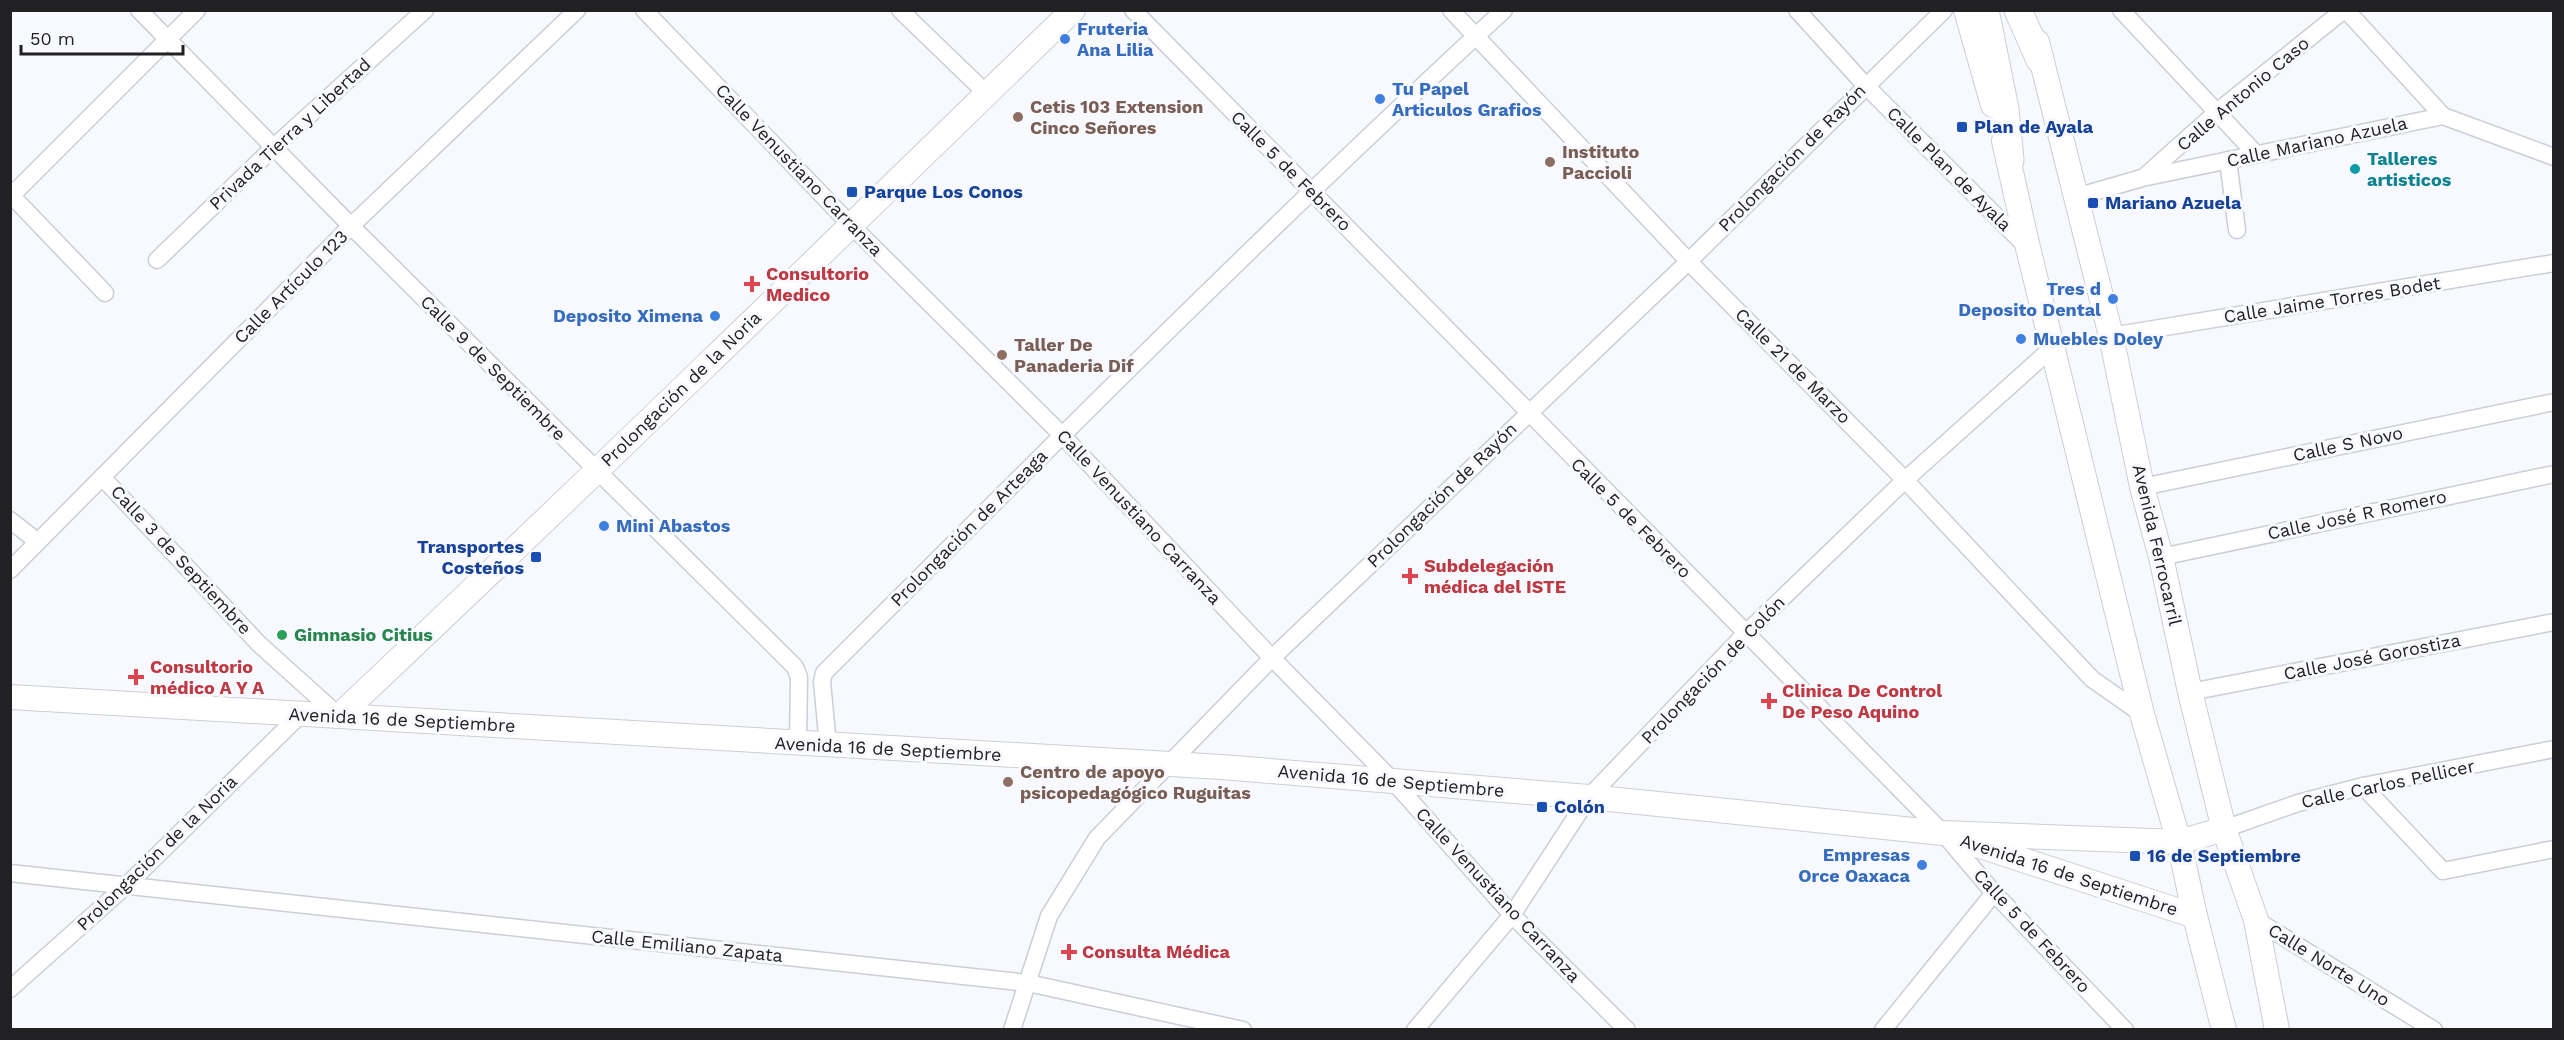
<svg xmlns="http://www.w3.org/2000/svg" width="2564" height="1040" font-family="'Work Sans',sans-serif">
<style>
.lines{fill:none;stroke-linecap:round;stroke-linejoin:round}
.street-casing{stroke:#ccced6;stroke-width:19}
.secondary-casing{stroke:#ccced6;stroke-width:26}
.primary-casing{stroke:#ccced6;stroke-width:29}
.street{stroke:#fff;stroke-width:16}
.secondary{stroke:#fff;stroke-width:24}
.primary{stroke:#fff;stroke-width:27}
.shop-dot{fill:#3f7fe0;stroke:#f8f9fe;stroke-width:2}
.education-dot{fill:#8d6e63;stroke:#f8f9fe;stroke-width:2}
.transit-dot{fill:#1a4fb4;stroke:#f8f9fe;stroke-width:2}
.culture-dot{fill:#0f9aa8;stroke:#f8f9fe;stroke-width:2}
.health-dot{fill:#e0444e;stroke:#f8f9fe;stroke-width:2}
.leisure-dot{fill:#2e9e5b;stroke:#f8f9fe;stroke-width:2}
.labels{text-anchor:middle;stroke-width:6;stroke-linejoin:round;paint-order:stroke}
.shop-label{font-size:18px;font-weight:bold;fill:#366cbe;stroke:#f8f9fe;text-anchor:start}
.street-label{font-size:18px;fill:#212124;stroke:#f8f9fe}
.education-label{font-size:18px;font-weight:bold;fill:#785e54;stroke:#f8f9fe;text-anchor:start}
.transit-label{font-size:18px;font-weight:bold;fill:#164399;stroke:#f8f9fe;text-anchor:start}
.culture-label{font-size:18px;font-weight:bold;fill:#0d838f;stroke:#f8f9fe;text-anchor:start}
.health-label{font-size:18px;font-weight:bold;fill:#be3a42;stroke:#f8f9fe;text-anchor:start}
.leisure-label{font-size:18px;font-weight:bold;fill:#27864d;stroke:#f8f9fe;text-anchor:start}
</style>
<rect width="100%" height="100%" fill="#f8f9fe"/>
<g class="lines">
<g class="street-casing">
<g id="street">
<polyline points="139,10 351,226 795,667 799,677 798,743"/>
<polyline points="644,10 850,224 1062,435 1272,658 1393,781 1512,915 1627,1030"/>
<polyline points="900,10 987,94"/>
<polyline points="1133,10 1943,833 1994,893 2125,1030"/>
<polyline points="1451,10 1694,267 1905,480 2092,679 2142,714"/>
<polyline points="1797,10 1865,85 2028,248"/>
<polyline points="2121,10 2256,154"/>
<polyline points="2346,10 2443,116"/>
<polyline points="2228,160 2237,230"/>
<polyline points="2144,177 2218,111 2344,10"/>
<polyline points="12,196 105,293"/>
<polyline points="10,197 197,10"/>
<polyline points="2076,197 2142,178 2443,116 2554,157"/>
<polyline points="157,260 274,147 425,10"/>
<polyline points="2111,336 2554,263"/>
<polyline points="102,477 259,644 339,716"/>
<polyline points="2142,487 2554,402"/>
<polyline points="10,520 38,542"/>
<polyline points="2161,557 2554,474"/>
<polyline points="10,570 351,226 577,10"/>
<polyline points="2190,692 2554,622"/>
<path d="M828,745l-6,-63 2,-9c224,-224 447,-448 680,-663"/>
<polyline points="2363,786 2443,871 2554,849"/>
<polyline points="2224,829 2298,803 2363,786 2554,749"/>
<polyline points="10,873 1028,983 1243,1030"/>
<polyline points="2256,920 2434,1030"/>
<polyline points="10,989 128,884 300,715"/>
<polyline points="1012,1030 1049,916 1097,838 1272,658 1689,261 1944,10"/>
<polyline points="1415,1030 1512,915 1589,797 1745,634 1905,480 2052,348"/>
<polyline points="1883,1030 1994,893"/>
</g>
</g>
<g class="secondary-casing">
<g id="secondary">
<polyline points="1966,10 1993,105"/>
<polyline points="2037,42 2111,336 2142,487 2161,557 2190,692 2224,829 2256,920 2277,1030"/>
<polyline points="2004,141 2028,248 2142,714 2179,842 2195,916 2224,1030"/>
<polyline points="10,697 1222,767 1589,797 1943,833 2179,842 2224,829"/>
<path d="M339,716c247,-233 490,-469 734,-706"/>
<polyline points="1971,843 2195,916"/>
</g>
</g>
<g class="primary-casing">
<g id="primary">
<polyline points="1985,10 2005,109 2010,160"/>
<polyline points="2018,10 2040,60"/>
</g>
</g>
<use href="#street" class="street"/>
<use href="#secondary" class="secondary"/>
<use href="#primary" class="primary"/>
</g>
<g class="shop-dot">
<circle cx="1065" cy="39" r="6"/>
<circle cx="1380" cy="99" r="6"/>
<circle cx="2113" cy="299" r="6"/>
<circle cx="715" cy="316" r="6"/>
<circle cx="2021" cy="339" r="6"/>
<circle cx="604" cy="526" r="6"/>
<circle cx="1922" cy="865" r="6"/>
</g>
<g class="education-dot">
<circle cx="1018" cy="117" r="6"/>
<circle cx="1550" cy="162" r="6"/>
<circle cx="1002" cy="355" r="6"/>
<circle cx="1008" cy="782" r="6"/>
</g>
<g class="transit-dot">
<rect x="1956" y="121" width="12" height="12" rx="3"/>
<rect x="846" y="186" width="12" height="12" rx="3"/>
<rect x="2087" y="197" width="12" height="12" rx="3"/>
<rect x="530" y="551" width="12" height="12" rx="3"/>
<rect x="1536" y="801" width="12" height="12" rx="3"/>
<rect x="2129" y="850" width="12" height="12" rx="3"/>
</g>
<circle class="culture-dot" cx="2355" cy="169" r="6"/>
<g class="health-dot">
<path d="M749 275h6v6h6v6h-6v6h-6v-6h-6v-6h6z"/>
<path d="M1407 567h6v6h6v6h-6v6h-6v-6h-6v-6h6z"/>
<path d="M133 668h6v6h6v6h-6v6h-6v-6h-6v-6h6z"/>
<path d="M1766 692h6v6h6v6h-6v6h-6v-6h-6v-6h6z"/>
<path d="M1066 943h6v6h6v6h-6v6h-6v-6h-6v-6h6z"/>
</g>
<circle class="leisure-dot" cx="282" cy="635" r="6"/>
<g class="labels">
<g class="shop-label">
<text x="1077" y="35">Fruteria<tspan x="1077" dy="21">Ana Lilia</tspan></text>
<text x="1392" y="95">Tu Papel<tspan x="1392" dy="21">Articulos Grafios</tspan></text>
<text x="2101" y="295" text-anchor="end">Tres d<tspan x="2101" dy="21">Deposito Dental</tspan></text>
<text x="703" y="322" text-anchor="end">Deposito Ximena</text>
<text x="2033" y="345">Muebles Doley</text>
<text x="616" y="532">Mini Abastos</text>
<text x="1910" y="861" text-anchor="end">Empresas<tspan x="1910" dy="21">Orce Oaxaca</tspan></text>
</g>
<g class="street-label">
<text transform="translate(2243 94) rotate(-40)" y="6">Calle Antonio Caso</text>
<text transform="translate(290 134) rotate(-43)" y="6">Privada Tierra y Libertad</text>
<text transform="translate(2317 142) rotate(-12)" y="6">Calle Mariano Azuela</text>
<text transform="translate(1792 158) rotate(-45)" y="6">Prolongación de Rayón</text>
<text transform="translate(1949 169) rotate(45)" y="6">Calle Plan de Ayala</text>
<text transform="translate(799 170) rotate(46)" y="6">Calle Venustiano Carranza</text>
<text transform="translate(1291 171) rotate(45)" y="6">Calle 5 de Febrero</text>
<text transform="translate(291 287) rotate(-45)" y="6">Calle Artículo 123</text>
<text transform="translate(2332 300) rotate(-9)" y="6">Calle Jaime Torres Bodet</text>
<text transform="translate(1793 366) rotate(45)" y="6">Calle 21 de Marzo</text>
<text transform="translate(493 368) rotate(45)" y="6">Calle 9 de Septiembre</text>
<text transform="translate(681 389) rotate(-44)" y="6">Prolongación de la Noria</text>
<text transform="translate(2348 444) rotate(-12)" y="6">Calle S Novo</text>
<text transform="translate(1442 495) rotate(-44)" y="6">Prolongación de Rayón</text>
<text transform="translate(2357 515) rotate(-12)" y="6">Calle José R Romero</text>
<text transform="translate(1139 517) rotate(47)" y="6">Calle Venustiano Carranza</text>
<text transform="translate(1631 518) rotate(45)" y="6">Calle 5 de Febrero</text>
<text transform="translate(969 528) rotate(-45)" y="6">Prolongación de Arteaga</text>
<text transform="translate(2157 545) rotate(77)" y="6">Avenida Ferrocarril</text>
<text transform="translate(181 560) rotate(47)" y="6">Calle 3 de Septiembre</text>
<text transform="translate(2372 657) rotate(-11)" y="6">Calle José Gorostiza</text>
<text transform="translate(1713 670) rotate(-46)" y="6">Prolongación de Colón</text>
<text transform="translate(402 720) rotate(3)" y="6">Avenida 16 de Septiembre</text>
<text transform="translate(888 749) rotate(3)" y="6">Avenida 16 de Septiembre</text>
<text transform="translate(1391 781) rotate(5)" y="6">Avenida 16 de Septiembre</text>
<text transform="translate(2388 784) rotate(-12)" y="6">Calle Carlos Pellicer</text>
<text transform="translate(157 853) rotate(-44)" y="6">Prolongación de la Noria</text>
<text transform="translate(2069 875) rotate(18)" y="6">Avenida 16 de Septiembre</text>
<text transform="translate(1498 895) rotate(47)" y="6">Calle Venustiano Carranza</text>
<text transform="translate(2032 931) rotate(47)" y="6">Calle 5 de Febrero</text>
<text transform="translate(687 946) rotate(6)" y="6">Calle Emiliano Zapata</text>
<text transform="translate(2329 965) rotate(32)" y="6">Calle Norte Uno</text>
</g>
<g class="education-label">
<text x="1030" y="113">Cetis 103 Extension<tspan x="1030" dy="21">Cinco Señores</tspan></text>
<text x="1562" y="158">Instituto<tspan x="1562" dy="21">Paccioli</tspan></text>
<text x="1014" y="351">Taller De<tspan x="1014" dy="21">Panaderia Dif</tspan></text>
<text x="1020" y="778">Centro de apoyo<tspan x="1020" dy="21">psicopedagógico Ruguitas</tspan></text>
</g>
<g class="transit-label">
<text x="1974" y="133">Plan de Ayala</text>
<text x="864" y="198">Parque Los Conos</text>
<text x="2105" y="209">Mariano Azuela</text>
<text x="524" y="553" text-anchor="end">Transportes<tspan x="524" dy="21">Costeños</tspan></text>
<text x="1554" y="813">Colón</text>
<text x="2147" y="862">16 de Septiembre</text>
</g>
<g class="culture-label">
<text x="2367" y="165">Talleres<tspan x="2367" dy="21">artisticos</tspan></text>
</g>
<g class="health-label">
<text x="766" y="280">Consultorio<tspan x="766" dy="21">Medico</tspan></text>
<text x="1424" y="572">Subdelegación<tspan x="1424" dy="21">médica del ISTE</tspan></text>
<text x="150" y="673">Consultorio<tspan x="150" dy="21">médico A Y A</tspan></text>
<text x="1782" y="697">Clinica De Control<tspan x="1782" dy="21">De Peso Aquino</tspan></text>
<text x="1082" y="958">Consulta Médica</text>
</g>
<g class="leisure-label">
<text x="294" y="641">Gimnasio Citius</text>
</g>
</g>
<rect width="2564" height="1040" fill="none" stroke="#212124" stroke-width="24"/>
<path d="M21 45v9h162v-9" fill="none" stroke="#212124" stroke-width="3"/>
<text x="30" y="45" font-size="18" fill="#212124" stroke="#f8f9fe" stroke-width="4.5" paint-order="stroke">50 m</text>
</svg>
